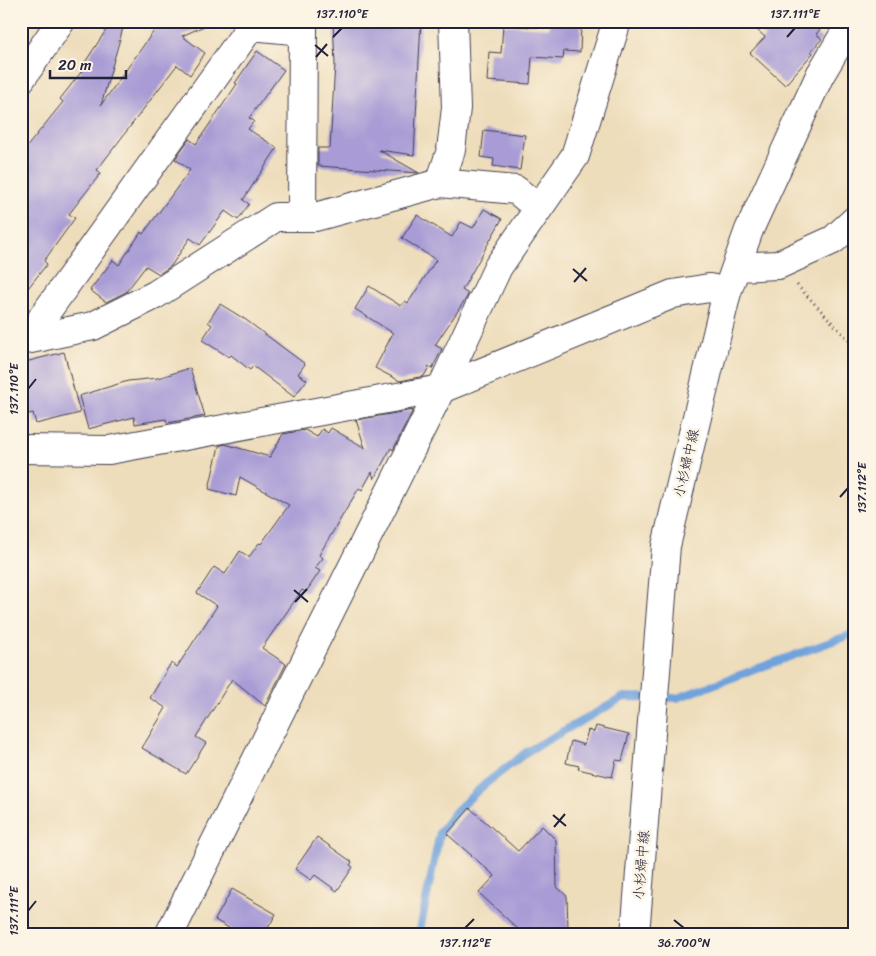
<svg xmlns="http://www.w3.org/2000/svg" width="876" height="956" font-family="Sriracha,'Klee One',sans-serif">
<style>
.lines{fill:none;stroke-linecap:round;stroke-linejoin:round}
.stream{stroke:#6fa2db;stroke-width:8}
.building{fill:#a99cd6}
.street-casing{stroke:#413e4e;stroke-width:30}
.secondary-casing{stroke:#413e4e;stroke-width:30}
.primary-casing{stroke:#413e4e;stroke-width:30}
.path{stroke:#413e4e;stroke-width:3;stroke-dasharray:1 4;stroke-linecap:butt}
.street{stroke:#fff;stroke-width:28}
.secondary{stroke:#fff;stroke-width:28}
.primary{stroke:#fff;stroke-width:28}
.ticks{fill:none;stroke:#22223b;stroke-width:2}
.labels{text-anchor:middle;stroke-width:5;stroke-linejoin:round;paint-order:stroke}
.street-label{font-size:14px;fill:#22223b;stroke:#fcf5e5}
.neatline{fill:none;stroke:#22223b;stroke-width:2}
.ticks-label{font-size:12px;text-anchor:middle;fill:#22223b}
</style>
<rect width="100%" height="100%" fill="#fcf5e5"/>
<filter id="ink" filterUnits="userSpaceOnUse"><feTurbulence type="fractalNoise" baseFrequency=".02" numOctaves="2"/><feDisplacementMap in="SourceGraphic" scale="10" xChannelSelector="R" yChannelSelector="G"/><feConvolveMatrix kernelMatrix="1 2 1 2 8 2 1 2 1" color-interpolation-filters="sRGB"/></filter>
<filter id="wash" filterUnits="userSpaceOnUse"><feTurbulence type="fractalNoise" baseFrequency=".0096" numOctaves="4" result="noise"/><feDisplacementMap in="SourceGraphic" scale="20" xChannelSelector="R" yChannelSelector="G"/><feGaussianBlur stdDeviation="1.12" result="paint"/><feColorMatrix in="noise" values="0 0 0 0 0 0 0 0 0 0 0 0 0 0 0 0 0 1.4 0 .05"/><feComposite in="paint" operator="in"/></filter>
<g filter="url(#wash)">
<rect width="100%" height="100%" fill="#edb"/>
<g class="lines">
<polyline class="stream" points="419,935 440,832 456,811 484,785 528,751 624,697 677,698 855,633"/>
</g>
<g id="blocks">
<g class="building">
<polygon points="112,21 125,21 101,105 161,21 215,21 182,36 205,53 190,75 177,65 97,170 101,173 69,214 75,218 44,261 47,264 21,297 21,154 63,102 60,99 82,71 80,70"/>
<polygon points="333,21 421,21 414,155 379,150 419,173 318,166 318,148 330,148 335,64"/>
<polygon points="747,21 828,21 816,34 822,39 811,51 813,53 785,85 750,53 765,37"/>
<polygon points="549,22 581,25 580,52 564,51 563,59 532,57 530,84 487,81 489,52 501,53 503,25 549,28"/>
<polygon points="257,51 284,70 249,118 254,121 248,129 277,148 243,200 249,204 238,220 225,211 200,245 190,238 171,266 159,274 146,266 126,292 106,302 90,290 113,260 119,265 141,232 143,234 190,170 175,159 189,139 196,144 237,84 235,83"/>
<polygon points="484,130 525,135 520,170 493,166 494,159 481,157"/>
<polygon points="484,209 502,219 462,290 468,294 467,297 435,345 442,349 432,369 429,367 424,376 400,381 375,368 393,333 355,309 369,286 401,306 405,301 408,303 436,260 402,238 417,215 452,237 461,222 473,228"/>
<polygon points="220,304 246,320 305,364 298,374 307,380 294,397 253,366 250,370 231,355 229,357 202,340 212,325 208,322"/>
<polygon points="64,352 80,413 36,424 33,413 21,416 21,363"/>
<polygon points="190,368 205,416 167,423 166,419 135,424 134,417 88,429 79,396 128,381 158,378"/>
<polygon points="413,410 393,450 391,448 374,479 372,472 362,490 359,488 319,555 323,558 315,568 320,571 306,592 302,590 262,648 286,664 265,706 232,679 196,737 206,743 186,774 142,748 166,708 150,698 171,663 177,667 217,606 197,593 214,567 225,574 240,551 249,557 259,543 261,544 289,505 240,477 236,496 209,489 219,446 225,444 270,457 283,434 305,430 317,437 322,429 328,433 331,428 365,448 356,420"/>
<polygon points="596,726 629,734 622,761 616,760 612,777 578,769 579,766 566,763 571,741 584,745 588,730 594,732"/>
<polygon points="470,808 518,851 542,826 556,840 557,887 567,896 568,929 520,931 479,893 495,876 447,834"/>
<polygon points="317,837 352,862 350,865 353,867 337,891 315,875 311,880 295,869"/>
<polygon points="232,889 276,914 264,935 241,935 215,920"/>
</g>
</g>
</g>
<g filter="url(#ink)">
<use href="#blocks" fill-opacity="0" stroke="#413e4e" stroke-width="1"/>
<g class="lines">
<g class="street-casing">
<g id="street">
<polyline points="453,21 456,108 451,150 440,183 516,190 538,208"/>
<polyline points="302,217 303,21"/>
<polyline points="737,267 778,265 833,240 855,220"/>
<polyline points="41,337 42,318 251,26 303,31"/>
<polyline points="21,341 93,326 155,295 276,217 315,217 440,183"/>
<polyline points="21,449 109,450 441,389 673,294 709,288 727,292"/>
<polyline points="169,935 441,389 498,267 575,156 617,21"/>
</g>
</g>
<g class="secondary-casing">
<polyline id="secondary" points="21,79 61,21"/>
</g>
<g class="primary-casing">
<polyline id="primary" points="635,935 666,546 727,292 749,230 820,75 852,21"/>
</g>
<polyline class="path" points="797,285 855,347"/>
<use href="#street" class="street"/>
<use href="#secondary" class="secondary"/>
<use href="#primary" class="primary"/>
</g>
</g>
<path class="ticks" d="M333,37l9,-9M787,37l8,-9M315,45l13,11M316,57l11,-13M573,269l14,12M574,282l12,-14M28,389l8,-10M840,497l8,-9M294,590l14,12M295,602l12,-13M553,815l13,11M554,827l11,-13M28,911l8,-10M674,920l10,8M465,928l9,-9"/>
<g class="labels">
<g class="street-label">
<text transform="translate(686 463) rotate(-77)" y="5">小杉婦中線</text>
<text transform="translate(641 865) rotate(-85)" y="5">小杉婦中線</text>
</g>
</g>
<rect width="876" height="956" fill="none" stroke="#fcf5e5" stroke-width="55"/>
<path d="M50 70v8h76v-8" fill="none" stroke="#22223b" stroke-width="2.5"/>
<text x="58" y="70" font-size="15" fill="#22223b" stroke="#fcf5e5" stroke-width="4" paint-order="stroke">20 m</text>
<rect x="28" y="28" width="820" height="900" class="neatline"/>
<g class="ticks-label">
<text x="342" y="18">137.110°E</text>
<text x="795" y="18">137.111°E</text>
<text transform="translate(14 389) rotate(-90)" y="4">137.110°E</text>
<text transform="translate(862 488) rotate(-90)" y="4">137.112°E</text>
<text transform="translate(14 911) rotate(-90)" y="4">137.111°E</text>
<text x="465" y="947">137.112°E</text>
<text x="684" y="947">36.700°N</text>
</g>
</svg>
